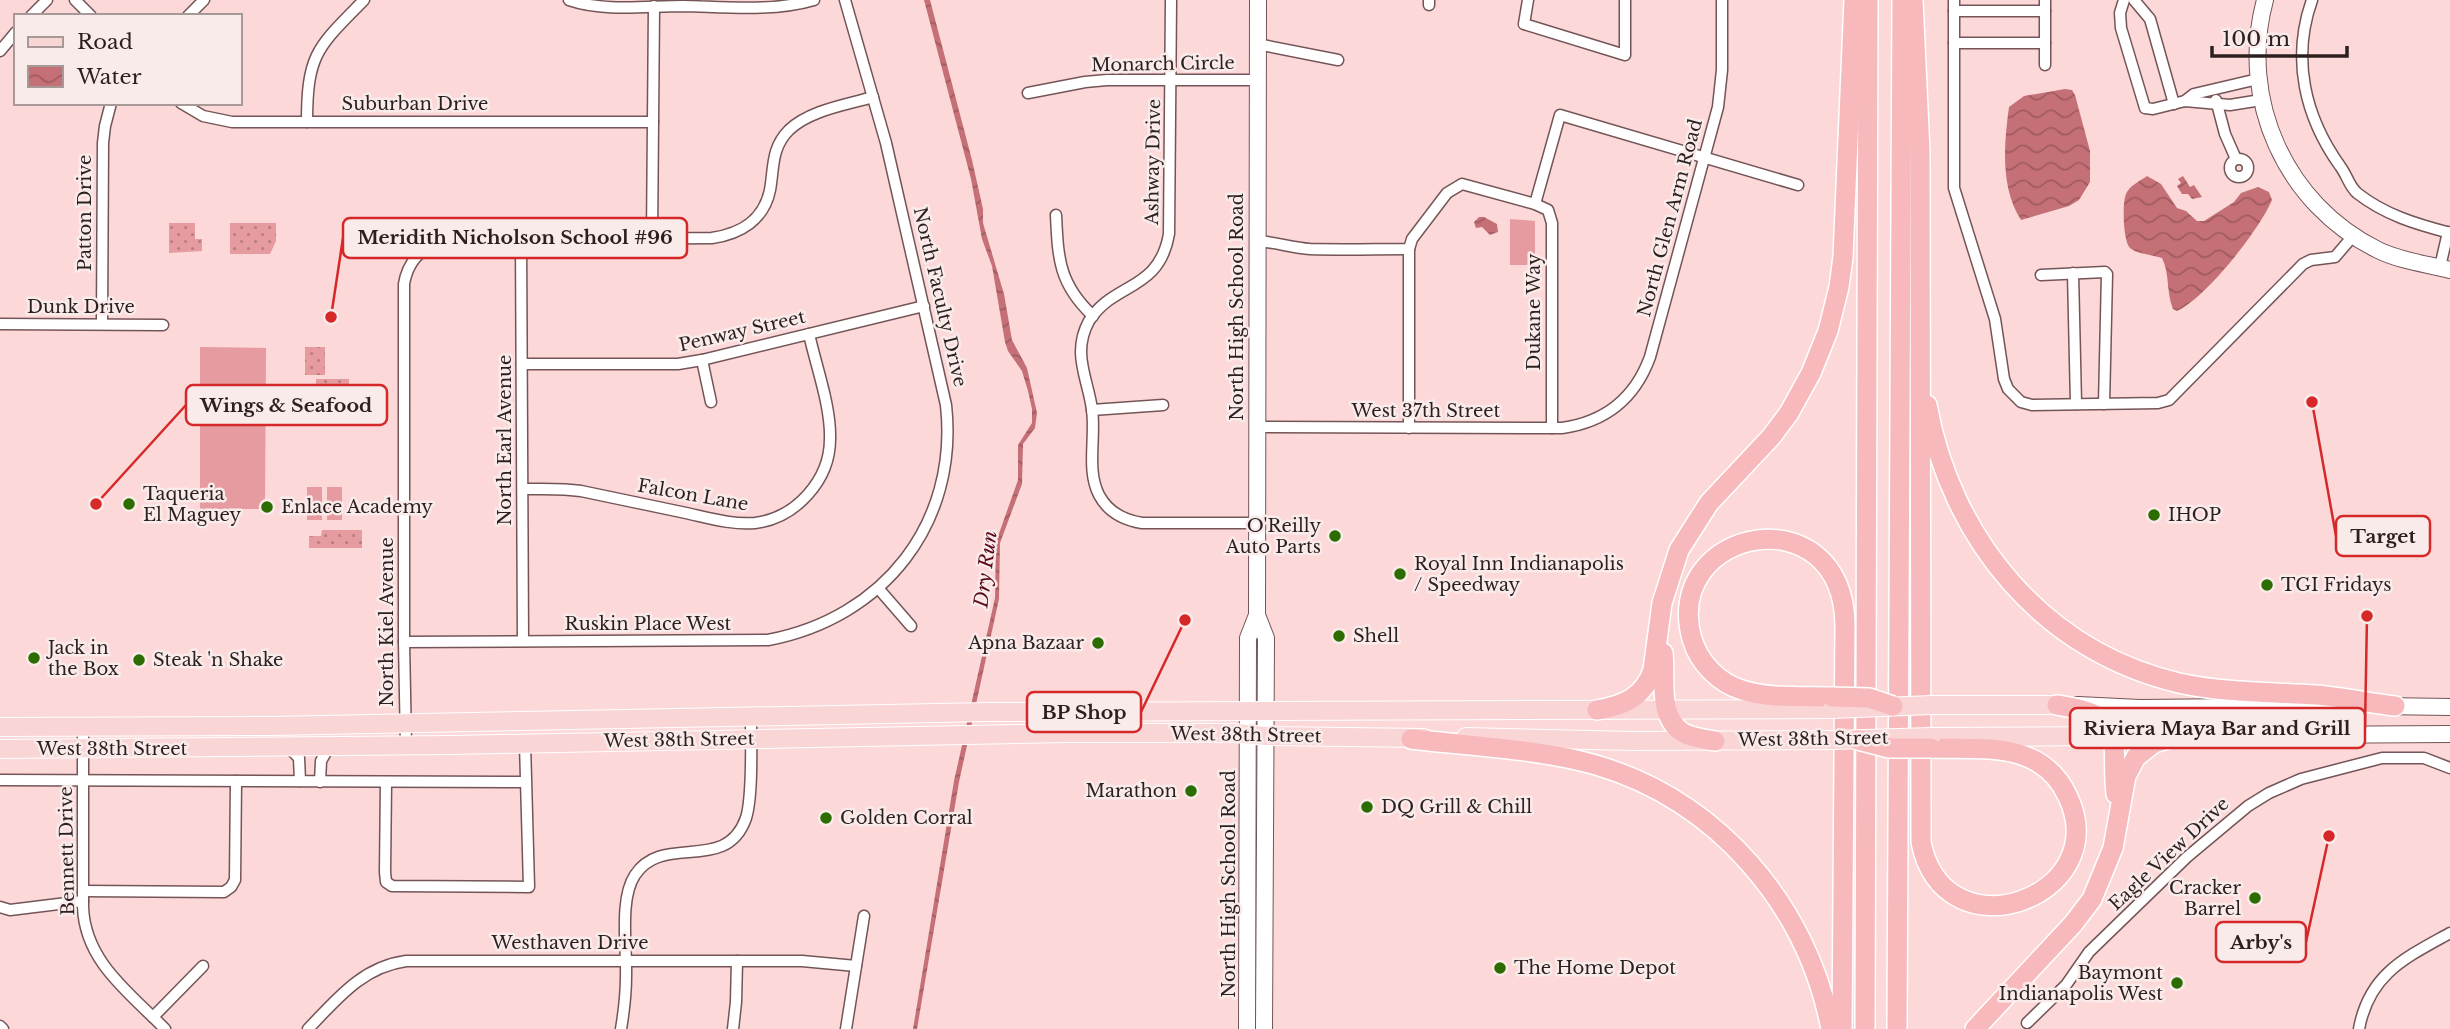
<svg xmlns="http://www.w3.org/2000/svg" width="2450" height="1029" font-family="'Libre Baskerville',serif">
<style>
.park{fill:url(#park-dots)}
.pitch{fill:#e59b9f}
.water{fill:url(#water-waves)}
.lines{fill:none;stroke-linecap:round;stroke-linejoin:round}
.street-casing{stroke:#745557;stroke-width:13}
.secondary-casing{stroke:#745557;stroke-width:18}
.primary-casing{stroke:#fff;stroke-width:20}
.highway-casing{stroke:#fff;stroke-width:22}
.street{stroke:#fff;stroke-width:10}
.secondary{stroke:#fff;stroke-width:16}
.primary{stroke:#fad5d6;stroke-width:18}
.highway{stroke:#f7b9bb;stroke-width:19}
.primary-bridge-casing{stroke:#fff;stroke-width:20;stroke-linecap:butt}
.highway-bridge-casing{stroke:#fff;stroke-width:22;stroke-linecap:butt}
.primary-bridge{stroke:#fad5d6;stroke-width:18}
.highway-bridge{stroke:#f7b9bb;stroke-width:19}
.poi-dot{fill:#2c6c00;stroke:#faebeb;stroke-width:2.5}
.labels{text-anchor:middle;stroke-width:5;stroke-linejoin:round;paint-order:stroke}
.street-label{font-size:18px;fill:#2c1f1f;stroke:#faebeb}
.poi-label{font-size:18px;fill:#2c1f1f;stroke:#faebeb;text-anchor:start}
.water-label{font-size:19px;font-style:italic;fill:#5a0a1b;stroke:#faebeb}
.leader{fill:none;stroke:#d62828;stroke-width:2.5}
.callout-dot{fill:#d62828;stroke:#faebeb;stroke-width:2.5}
.callout{fill:#faebeb;stroke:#d62828;stroke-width:2.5}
.callout-label{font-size:19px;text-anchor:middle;font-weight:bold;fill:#2c1f1f}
</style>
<defs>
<pattern id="park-dots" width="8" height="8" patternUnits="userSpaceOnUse" patternTransform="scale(1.75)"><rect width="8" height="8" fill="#e59b9f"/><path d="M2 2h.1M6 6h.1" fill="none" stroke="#ba7e81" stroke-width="1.8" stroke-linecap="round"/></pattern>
<pattern id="water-waves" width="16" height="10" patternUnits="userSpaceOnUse" patternTransform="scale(1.75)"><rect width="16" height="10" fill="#c57076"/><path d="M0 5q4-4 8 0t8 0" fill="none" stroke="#a05b60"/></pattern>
</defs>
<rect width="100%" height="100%" fill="#fcd8d9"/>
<g class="park">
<polygon points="169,223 195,223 195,239 202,239 202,251 169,253"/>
<polygon points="230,223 276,223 276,241 270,254 230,254"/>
<rect x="305" y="347" width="20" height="28"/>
<rect x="316" y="379" width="33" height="24"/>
<polygon points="322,530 362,530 362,548 309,548 309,536 321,536"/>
</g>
<g class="pitch">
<polygon points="1510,219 1535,221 1535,265 1510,265"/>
<polygon points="200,347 266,348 265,509 200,509"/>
<rect x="307" y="487" width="15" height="33"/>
<rect x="327" y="487" width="15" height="33"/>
</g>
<g class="water">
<polygon points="924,0 930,0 972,160 983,209 983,223 1004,294 1012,340 1027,368 1037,413 1035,428 1023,444 1022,484 1000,543 999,599 959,782 917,1029 913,1029 954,781 995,598 996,542 1018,480 1018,445 1032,423 1032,409 1028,391 1022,371 1008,351 1005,342 992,266 982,239 971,179"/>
<path d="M2065,89l7,1 3,5 15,56v31l-11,18 -10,6 -48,14c-21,-32 -17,-77 -12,-113l15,-11z"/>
<path d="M2147,176l14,8 16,24 9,3 11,10h7l30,-19 7,-9 17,-6 11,5 3,8c-12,29 -66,98 -95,111l-4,-2c-7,-17 -3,-35 -11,-51 -9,-3 -25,-4 -32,-10 -7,-7 -8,-45 -4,-54 3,-8 14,-13 21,-18z"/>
<polygon points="2183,176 2190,187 2194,185 2202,197 2192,199 2188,194 2182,194 2177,186 2181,183 2178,179"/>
<polygon points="1479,217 1484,217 1497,224 1498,232 1490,235 1482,227 1476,228 1474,222"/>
</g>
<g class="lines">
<g class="street-casing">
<g id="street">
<polyline points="75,0 91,16"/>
<path d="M569,0c35,12 77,6 114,6 43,1 90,6 131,-6"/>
<path d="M1171,0l-2,234c-10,58 -56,48 -80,87 -5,9 -8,20 -8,31 0,19 9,39 11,58 4,27 -6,60 7,85 9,17 24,25 43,28h115"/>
<polyline points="1429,0 1429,5"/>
<polyline points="1528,0 1524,24 1625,55 1625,0"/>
<polyline points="1954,0 1954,188 1995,319 2004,379 2008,389 2021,402 2032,405 2158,403 2169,400 2303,264 2311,260 2335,257 2353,236"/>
<polyline points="2045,0 2045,65"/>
<polyline points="2124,0 2120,13 2121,28 2145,108 2153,109 2185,101 2230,105 2261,100"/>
<polyline points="2134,0 2150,19 2174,104"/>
<path d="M2312,0c-21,59 -7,117 28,166 7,9 9,20 17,27 28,22 59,31 93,40"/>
<polyline points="1954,11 2045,11"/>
<polyline points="31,16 47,0"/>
<polyline points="188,16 204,0"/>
<polyline points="1954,43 2045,43"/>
<polyline points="1257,44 1338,60"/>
<polyline points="0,51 16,32"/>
<polyline points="1028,93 1085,82 1107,80 1257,80"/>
<polyline points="2216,100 2225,134 2236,159"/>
<polyline points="2185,101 2194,94 2258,79"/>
<polyline points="181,103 203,116 232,122 653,122"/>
<path d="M307,122c0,-69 11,-75 57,-122"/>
<circle cx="2239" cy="168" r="9"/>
<polyline points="1535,204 1548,210 1552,223 1552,428"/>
<path d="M1056,215c2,44 3,69 37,101"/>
<polyline points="652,238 654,6"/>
<polyline points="521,239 523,641"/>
<path d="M1257,241c19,1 35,7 53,8 33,1 66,0 99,0l3,-10 35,-46 15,-9 73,20 25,-89 238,70"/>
<polyline points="1409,249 1409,428"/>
<polyline points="2440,267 2448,232"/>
<polyline points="2073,273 2076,404"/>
<polyline points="2041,275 2105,272 2107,274 2104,404"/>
<polyline points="0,324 163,325"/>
<polyline points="102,324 103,143 105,126 111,103"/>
<polyline points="702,360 711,402"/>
<polyline points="522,364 678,364 702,360 924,306"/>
<polyline points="1092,410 1163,405"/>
<path d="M1256,427l306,1c43,-6 73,-30 88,-71l68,-250 4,-37v-70"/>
<path d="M523,489c19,0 39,-1 58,2 35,7 70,15 105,22 23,5 46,12 69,10 41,-5 75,-43 75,-84 1,-33 -14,-73 -21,-105"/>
<polyline points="878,588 911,626"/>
<path d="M404,642l364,-2c116,-22 191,-117 178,-235l-60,-262 -41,-143"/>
<path d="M83,727v180c2,55 47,86 82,122"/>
<path d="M406,745l-2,-103v-358c4,-24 20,-39 44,-44l264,-2c28,-4 52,-18 58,-48 4,-22 1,-42 19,-60 21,-20 57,-25 84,-33"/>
<polyline points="288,747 299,758 300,781"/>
<polyline points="0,780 525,782"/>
<polyline points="320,782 321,761 329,747"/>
<polyline points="386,783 385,872 386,882 392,886 529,887 525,743"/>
<polyline points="83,891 224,892 231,887 235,880 236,781"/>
<polyline points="0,907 10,910 83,901"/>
<polyline points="153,1017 203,966"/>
<polyline points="2027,1023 2066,985 2089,952 2187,857 2248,806 2269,793 2301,779 2382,758 2424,758 2450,768"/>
<polyline points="0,1026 3,1029"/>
<path d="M308,1029c29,-30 54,-62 98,-68h396l54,5"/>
<path d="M621,1029c3,-18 5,-35 5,-53 1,-29 -7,-77 9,-101 28,-43 91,0 111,-57 7,-22 5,-77 5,-102"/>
<polyline points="733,1029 736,1002 737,961"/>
<polyline points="846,1029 864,916"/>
<path d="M2359,1029c10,-55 46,-71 91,-96"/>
</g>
</g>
<g class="secondary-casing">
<g id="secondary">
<polyline points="1258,0 1257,615 1266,638 1264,1029"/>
<path d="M2265,0c-27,100 21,205 113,250 22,11 49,14 72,20"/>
<polyline points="2078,705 2140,708 2350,706"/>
<polyline points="2382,706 2450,707"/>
<polyline points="2115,736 2450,734"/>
<polyline points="1247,1029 1248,638 1257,615"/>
</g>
</g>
<g class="primary-casing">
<g id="primary">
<polyline points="1932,705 2057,705"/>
<polyline points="0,727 271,726 987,712 1832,709"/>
<polyline points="1466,737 1634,741 1832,740"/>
<polyline points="1931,737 2115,736"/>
<polyline points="0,749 452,745 1065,733 1235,733 1266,736 1424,738"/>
</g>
</g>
<g class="highway-casing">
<g id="highway">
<path d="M1913,0l7,152 1,690c23,117 194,55 147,-45 -9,-20 -25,-35 -46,-42 -27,-9 -62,-6 -91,-7"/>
<path d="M1927,405c24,134 116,246 252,278 45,10 91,9 137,12 26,2 53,8 79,11"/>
<path d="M1663,653c3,25 -6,62 19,79 9,6 23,7 33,9"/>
<path d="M1832,697c-28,-1 -62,2 -90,-7 -23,-7 -43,-27 -50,-51 -31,-112 151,-147 153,-14l-3,404"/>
<path d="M2057,705c73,11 53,30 59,89"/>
<path d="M1597,710c26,-4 47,-13 56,-40l9,-67 17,-53 30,-47 62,-66 18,-24 22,-40 17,-42 11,-44 4,-30 11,-257"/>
<path d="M1411,739c58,7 130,10 185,26 122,36 211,140 235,264"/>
<polyline points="1865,1029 1868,0"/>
<polyline points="1897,1029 1902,0"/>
<polyline points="1975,1029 2073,924 2092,899 2113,848 2126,776 2136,757 2154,743 2180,735"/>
</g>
</g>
<use href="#street" class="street"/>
<use href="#secondary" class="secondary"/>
<use href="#primary" class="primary"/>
<use href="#highway" class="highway"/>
<g class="primary-bridge-casing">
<g id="primary-bridge">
<polyline points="1832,709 1932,705"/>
<polyline points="1832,740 1931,737"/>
</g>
</g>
<g class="highway-bridge-casing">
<g id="highway-bridge">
<polyline points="1832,697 1869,698 1893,706"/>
<polyline points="1858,740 1889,748 1931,748"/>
</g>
</g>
<use href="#primary-bridge" class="primary-bridge"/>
<use href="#highway-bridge" class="highway-bridge"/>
</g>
<g class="poi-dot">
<circle cx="129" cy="504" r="7"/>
<circle cx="267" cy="507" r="7"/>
<circle cx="2154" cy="515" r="7"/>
<circle cx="1335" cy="536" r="7"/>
<circle cx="1400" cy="574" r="7"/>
<circle cx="2267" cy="585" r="7"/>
<circle cx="1339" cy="636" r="7"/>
<circle cx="1098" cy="643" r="7"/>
<circle cx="34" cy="658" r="7"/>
<circle cx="139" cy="660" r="7"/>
<circle cx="1191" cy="791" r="7"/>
<circle cx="1367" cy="807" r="7"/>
<circle cx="826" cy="818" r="7"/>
<circle cx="2255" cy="898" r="7"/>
<circle cx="1500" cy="968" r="7"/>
<circle cx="2177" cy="983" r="7"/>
</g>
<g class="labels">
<g class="street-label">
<text transform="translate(1163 64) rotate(-1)" y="6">Monarch Circle</text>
<text x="415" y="110">Suburban Drive</text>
<text transform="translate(1153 162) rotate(-89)" y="6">Ashway Drive</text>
<text transform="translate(85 213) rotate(-90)" y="6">Patton Drive</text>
<text transform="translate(1670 218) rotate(-75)" y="6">North Glen Arm Road</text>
<text transform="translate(940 297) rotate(77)" y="6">North Faculty Drive</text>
<text x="81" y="313">Dunk Drive</text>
<text transform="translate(1237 307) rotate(-90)" y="6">North High School Road</text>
<text transform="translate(1534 312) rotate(-90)" y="6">Dukane Way</text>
<text transform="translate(742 331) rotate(-13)" y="6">Penway Street</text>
<text x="1426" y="417">West 37th Street</text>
<text transform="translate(505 440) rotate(-90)" y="6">North Earl Avenue</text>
<text transform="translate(693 495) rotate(10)" y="6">Falcon Lane</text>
<text transform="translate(387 622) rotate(-90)" y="6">North Kiel Avenue</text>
<text x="648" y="630">Ruskin Place West</text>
<text transform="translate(1246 735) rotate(1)" y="6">West 38th Street</text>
<text transform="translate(1813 739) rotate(-1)" y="6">West 38th Street</text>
<text transform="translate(679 740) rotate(-1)" y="6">West 38th Street</text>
<text x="112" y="755">West 38th Street</text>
<text transform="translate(67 851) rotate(-91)" y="6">Bennett Drive</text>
<text transform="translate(2169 854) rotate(-43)" y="6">Eagle View Drive</text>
<text transform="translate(1229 884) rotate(-90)" y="6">North High School Road</text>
<text x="570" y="949">Westhaven Drive</text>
</g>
<g class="poi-label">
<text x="143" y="500">Taqueria<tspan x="143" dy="21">El Maguey</tspan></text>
<text x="281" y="513">Enlace Academy</text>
<text x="2168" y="521">IHOP</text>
<text x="1321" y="532" text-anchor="end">O'Reilly<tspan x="1321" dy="21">Auto Parts</tspan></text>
<text x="1414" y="570">Royal Inn Indianapolis<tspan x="1414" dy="21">/ Speedway</tspan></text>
<text x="2281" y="591">TGI Fridays</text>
<text x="1353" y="642">Shell</text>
<text x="1084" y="649" text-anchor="end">Apna Bazaar</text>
<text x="48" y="654">Jack in<tspan x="48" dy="21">the Box</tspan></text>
<text x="153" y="666">Steak 'n Shake</text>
<text x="1177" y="797" text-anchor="end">Marathon</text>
<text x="1381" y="813">DQ Grill &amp; Chill</text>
<text x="840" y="824">Golden Corral</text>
<text x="2241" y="894" text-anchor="end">Cracker<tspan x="2241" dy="21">Barrel</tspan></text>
<text x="1514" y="974">The Home Depot</text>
<text x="2163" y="979" text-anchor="end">Baymont<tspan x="2163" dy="21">Indianapolis West</tspan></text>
</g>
<g class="water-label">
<text transform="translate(985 569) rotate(-83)" y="7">Dry Run</text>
</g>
</g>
<path class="leader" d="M331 317L343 238M96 504L186 405M2312 402L2336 536M1185 620L1141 712M2367 616L2365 728M2329 836L2306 942"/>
<g class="callout-dot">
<circle cx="331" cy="317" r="7"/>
<circle cx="96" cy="504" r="7"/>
<circle cx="2312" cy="402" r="7"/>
<circle cx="1185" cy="620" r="7"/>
<circle cx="2367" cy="616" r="7"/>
<circle cx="2329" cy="836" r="7"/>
</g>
<g class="callout">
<rect x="343" y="218" width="344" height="40" rx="7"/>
<rect x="186" y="385" width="201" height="40" rx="7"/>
<rect x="2336" y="516" width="94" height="40" rx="7"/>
<rect x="1027" y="692" width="114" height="40" rx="7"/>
<rect x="2070" y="708" width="295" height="40" rx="7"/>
<rect x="2216" y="922" width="90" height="40" rx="7"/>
</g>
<g class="callout-label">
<text x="515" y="244">Meridith Nicholson School #96</text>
<text x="286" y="412">Wings &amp; Seafood</text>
<text x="2383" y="543">Target</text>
<text x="1084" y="719">BP Shop</text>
<text x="2217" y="735">Riviera Maya Bar and Grill</text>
<text x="2261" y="949">Arby's</text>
</g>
<rect x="14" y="14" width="228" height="91" fill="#faebeb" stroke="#a89999" stroke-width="2"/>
<rect x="28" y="37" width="35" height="10" fill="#fad5d6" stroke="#a89999" stroke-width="2"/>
<text x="77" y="49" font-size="21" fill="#2c1f1f">Road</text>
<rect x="28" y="66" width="35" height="21" fill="url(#water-waves)" stroke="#a89999" stroke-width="2"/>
<text x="77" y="84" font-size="21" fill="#2c1f1f">Water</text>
<path d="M2212 46v10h135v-10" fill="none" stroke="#2c1f1f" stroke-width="3.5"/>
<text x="2222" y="46" font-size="21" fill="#2c1f1f" stroke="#faebeb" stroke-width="5" paint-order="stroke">100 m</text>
</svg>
